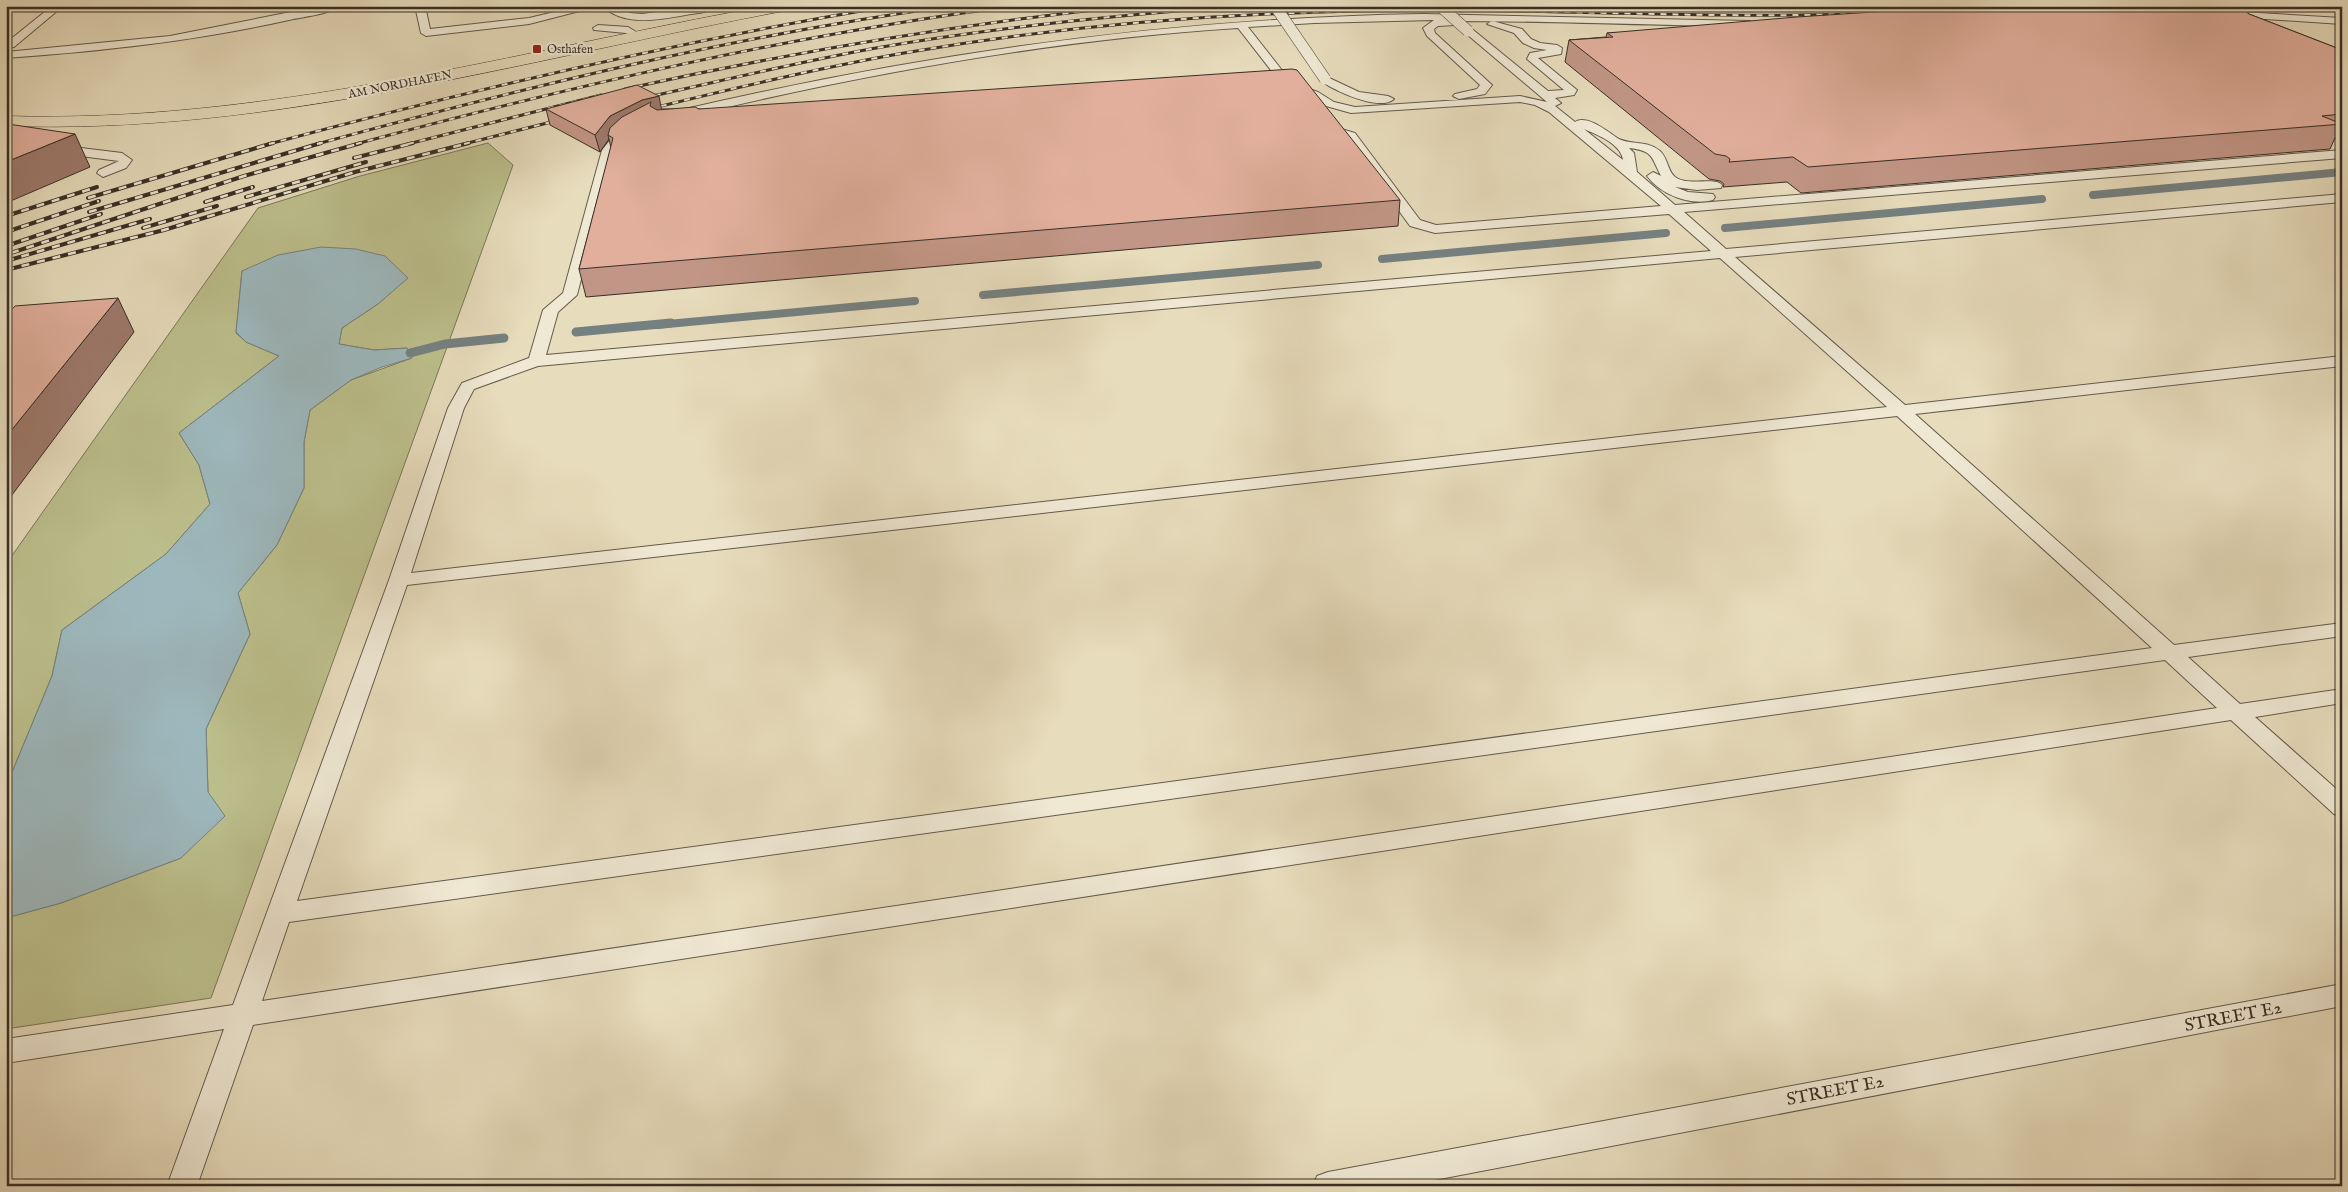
<svg xmlns="http://www.w3.org/2000/svg" width="2348" height="1192" font-family="'IM FELL English',serif">
<style>
.green{fill:#bcbf8c;stroke:#7a7759}
.water{fill:#9db8bd;stroke:#758181}
.lines{fill:none;stroke-linecap:round;stroke-linejoin:round}
.stream-far1{stroke:#758181;stroke-width:8}
.stream{stroke:#758181;stroke-width:9}
.service-casing{stroke:#645a4c;stroke-width:2}
.primary-casing{stroke:#382f26;stroke-width:1}
.service{fill:#efe8d3;fill-rule:evenodd}
.primary{fill:#e7dcbc;fill-rule:evenodd}
.rail-far1-casing{stroke:#382f26;stroke-width:3}
.rail-casing{stroke:#382f26;stroke-width:4}
.rail-far1{stroke:#efe8d3;stroke-width:2;stroke-dasharray:6;stroke-linecap:butt}
.rail{stroke:#efe8d3;stroke-width:2.5;stroke-dasharray:8;stroke-linecap:butt}
.service-bridge-casing{stroke:#645a4c;stroke-width:12;stroke-linecap:butt}
.service-bridge{stroke:#efe8d3;stroke-width:11}
.wall{fill:#c29686;stroke:#382f26}
.shaded-wall{fill:#9e7a6d;stroke:#382f26}
.building{fill:#e1af9c;stroke:#382f26}
.poi-dot{fill:#8f2418;stroke:#efe8d3;stroke-width:2}
.labels{text-anchor:middle;stroke-width:4.5;stroke-linejoin:round;paint-order:stroke}
.far-poi-label{font-size:12px;fill:#382f26;stroke:#efe8d3;text-anchor:start}
.far-street-label{font-size:12px;fill:#382f26;stroke:#efe8d3}
.near-street-label{font-size:18px;fill:#382f26;stroke:#efe8d3}
</style>
<rect width="100%" height="100%" fill="#e7dcbc"/>
<filter id="stains"><feTurbulence type="fractalNoise" baseFrequency=".004" numOctaves="4"/><feColorMatrix values="0 0 0 0 .2 0 0 0 0 .09 0 0 0 0 .02 0 0 0 .5 -.17"/></filter>
<radialGradient id="worn" r=".72"><stop offset=".6" stop-color="#630" stop-opacity="0"/><stop offset="1" stop-color="#630" stop-opacity=".3"/></radialGradient>
<polygon class="green" points="488,143 513,165 211,998 6,1029 6,918 61,903 181,858 208,792 206,729 250,634 238,593 277,545 304,488 304,442 310,410 351,380 412,358 407,348 374,350 339,344 342,328 378,304 407,278 242,271 236,333 246,342 279,356 179,433 199,465 210,504 166,554 62,630 52,676 13,770 6,778 6,564 258,208 360,176"/>
<polygon class="water" points="321,247 356,249 385,256 408,278 378,304 342,328 339,344 374,350 407,348 412,358 382,367 351,380 310,410 304,442 304,488 277,545 238,593 250,634 206,729 208,792 225,816 181,858 61,903 6,918 6,778 13,770 52,676 62,630 166,554 210,504 199,465 179,433 279,356 246,342 236,332 242,271 278,255"/>
<g class="lines">
<g class="stream-far1">
<polyline points="2093,195 2342,172"/>
<polyline points="1725,228 2042,199"/>
<polyline points="1382,259 1666,233"/>
<polyline points="983,295 1318,265"/>
<polyline points="657,325 915,301"/>
</g>
<g class="stream">
<polyline points="576,332 671,323"/>
<polyline points="410,353 445,344 504,338"/>
</g>
<g class="service-casing">
<g id="service">
<polygon points="52,6 63,6 14,47 6,47 6,43"/>
<path d="M321,6h19c-10,8 -38,11 -51,14 -94,21 -187,31 -283,38v-6l164,-16z"/>
<polygon points="415,6 425,6 430,29 529,18 580,6 599,6 529,24 426,36 421,33"/>
<path d="M603,6h12l15,7 12,1 60,-8 11,2c-5,5 -15,5 -22,6 -27,5 -67,14 -88,-8z"/>
<polygon points="2224,11 2342,18 2342,24 2220,16 2219,14"/>
<path d="M1423,14l327,7 5,3 -5,3c-99,-2 -198,-6 -297,-6l3,2 -1,2 -17,1 -4,3 1,4 57,52 -7,9 -26,5 -6,-3 2,-2 22,-5 3,-4 -53,-49 -4,-8 11,-8 -120,3 -66,4 44,56 26,9 16,10 21,5 165,-11 27,6 -84,-71 9,-2 76,62 16,-1 -37,-31 3,-6 17,-3 -13,-2 -11,-5 -9,-10 -27,-9 5,-3 30,8 9,10 9,4 17,2 5,3 -1,6 -23,4 39,32 -3,5 -19,3 6,5 -6,3 20,16c13,-8 34,11 44,17 12,6 28,1 41,12 8,7 7,19 15,26 14,10 40,-1 47,8l-1,3 -24,2 -22,-3 13,5 25,2 2,3 -2,3c-23,6 -52,-5 -66,-24l6,-4 8,4c-10,-19 -7,-25 -32,-28l5,5 3,19 38,33 667,-55v8l-658,54 42,37 616,-55v8l-607,55 170,148 437,-49v10l-427,48 259,231 168,-22v13l-154,21 52,47 102,-15v14l-87,14 87,77v23l-8,-3 -103,-94 -1978,305 -56,161h-30l57,-157 -218,34v-24l227,-34 156,-425 59,-172 14,-25 67,-25 14,-48 20,-17 39,-143 13,-16 16,-8 6,4 -14,10 -9,11 -37,144 -19,17 -12,43 1165,-104 -42,-37 -234,19 -25,-7 -63,-87 -15,-7 2,-3 4,-1 17,5 65,87 16,5 225,-19 -112,-94 -14,-7 -15,-3 -169,11 -25,-7 -16,-10 -26,-9 -46,-59c-191,12 -380,47 -566,92l-6,-4 6,-4c247,-58 497,-94 751,-98zM1584,129c14,6 37,15 39,31zM1720,258l167,149 -1476,166 53,-165 10,-19 64,-23zM1897,416l255,232 -1855,253 110,-316zM2165,660l52,48 -1955,293 27,-79z"/>
<polygon points="598,25 628,27 641,35 636,38 626,33 594,30 593,28"/>
<path d="M1325,76l34,16 29,4 6,3c-14,13 -59,-8 -73,-18v-4z"/>
<polygon points="65,146 122,153 132,160 126,168 103,177 97,173 99,170 119,161 65,154 6,155 6,147"/>
<polygon points="2342,984 2342,1006 1403,1186 1313,1186 1317,1176 1328,1172"/>
</g>
</g>
<g class="primary-casing">
<path id="primary" d="M766,6h30l-7,4c-259,48 -517,125 -783,116v-10c258,8 508,-64 760,-110z"/>
</g>
<use href="#service" class="service"/>
<use href="#primary" class="primary"/>
<g class="rail-far1-casing">
<g id="rail-far1">
<polyline points="1717,6 1918,10"/>
<polyline points="708,8 717,6"/>
<path d="M625,89c167,-37 335,-65 505,-83"/>
<path d="M643,98c78,-17 155,-36 233,-50 120,-21 242,-33 364,-42"/>
<path d="M649,109c85,-21 169,-41 255,-56 150,-26 302,-39 454,-42 164,-4 328,8 492,3"/>
<path d="M269,144c205,-55 412,-103 621,-138"/>
<path d="M317,144c209,-57 420,-109 635,-138"/>
<path d="M356,144c217,-58 435,-109 658,-138"/>
<polyline points="408,144 601,95"/>
<polyline points="464,144 563,119"/>
</g>
</g>
<g class="rail-casing">
<g id="rail">
<polyline points="354,158 413,143"/>
<polyline points="246,197 366,162"/>
<polyline points="88,198 273,143"/>
<polyline points="205,202 253,187"/>
<polyline points="89,212 321,143"/>
<polyline points="6,216 97,187"/>
<polyline points="143,228 217,206"/>
<polyline points="6,232 99,201"/>
<polyline points="6,246 101,214"/>
<polyline points="11,253 244,176 361,143"/>
<polyline points="6,261 150,219"/>
<polyline points="6,270 164,230 355,172 469,143"/>
</g>
</g>
<use href="#rail-far1" class="rail-far1"/>
<use href="#rail" class="rail"/>
<g class="service-bridge-casing">
<g id="service-bridge">
<polyline points="1275,6 1325,79"/>
<polyline points="1440,6 1468,31"/>
</g>
</g>
<use href="#service-bridge" class="service-bridge"/>
</g>
<g class="wall">
<polygon points="2249,14 2342,50 2342,137 2335,138 2330,149 1801,193 1787,182 1723,187 1724,184 1720,181 1709,179 1565,62 1569,40 1606,37 1607,33"/>
<polygon points="546,109 699,109 1400,200 1398,226 586,297 579,269 611,148 609,139 600,152 550,125"/>
</g>
<g class="shaded-wall">
<polygon points="659,96 662,112 608,135 609,139 600,152 595,135 610,116 642,100"/>
<polygon points="75,134 90,167 6,203 6,162"/>
<polygon points="118,298 134,332 6,503 6,437"/>
</g>
<g class="building">
<polygon points="1966,6 2235,6 2242,9 2249,14 2342,50 2342,114 2322,116 2342,124 1808,167 1793,157 1729,162 1730,159 1726,156 1715,154 1569,40 1613,37 1607,33 1797,17"/>
<polygon points="1292,69 1297,70 1400,200 579,269 613,138 608,135 610,128 622,117 651,102 650,106 657,110 695,107 699,109"/>
<polygon points="637,85 659,96 642,100 610,116 595,135 546,109"/>
<polygon points="6,124 8,124 75,134 6,162"/>
<polygon points="118,298 6,437 6,316 15,306"/>
</g>
<rect class="poi-dot" x="532" y="44" width="10" height="10" rx="2.5"/>
<g class="labels">
<g class="far-poi-label">
<text x="547" y="53">Osthafen</text>
</g>
<g class="far-street-label">
<text transform="translate(400 84) rotate(-11)" y="4">AM NORDHAFEN</text>
</g>
<g class="near-street-label">
<text transform="translate(2233 1016) rotate(-11)" y="6">STREET E2</text>
<text transform="translate(1835 1090) rotate(-11)" y="6">STREET E2</text>
</g>
</g>
<rect width="2348" height="1192" fill="none" stroke="#e7dcbc" stroke-width="25"/>
<rect x="8" y="8" width="2333" height="1177" fill="none" stroke="#382f26" stroke-width="2.5"/>
<rect x="12" y="12" width="2323" height="1167" fill="none" stroke="#382f26"/>
<rect width="100%" height="100%" filter="url(#stains)"/>
<rect width="100%" height="100%" fill="url(#worn)"/>
</svg>
